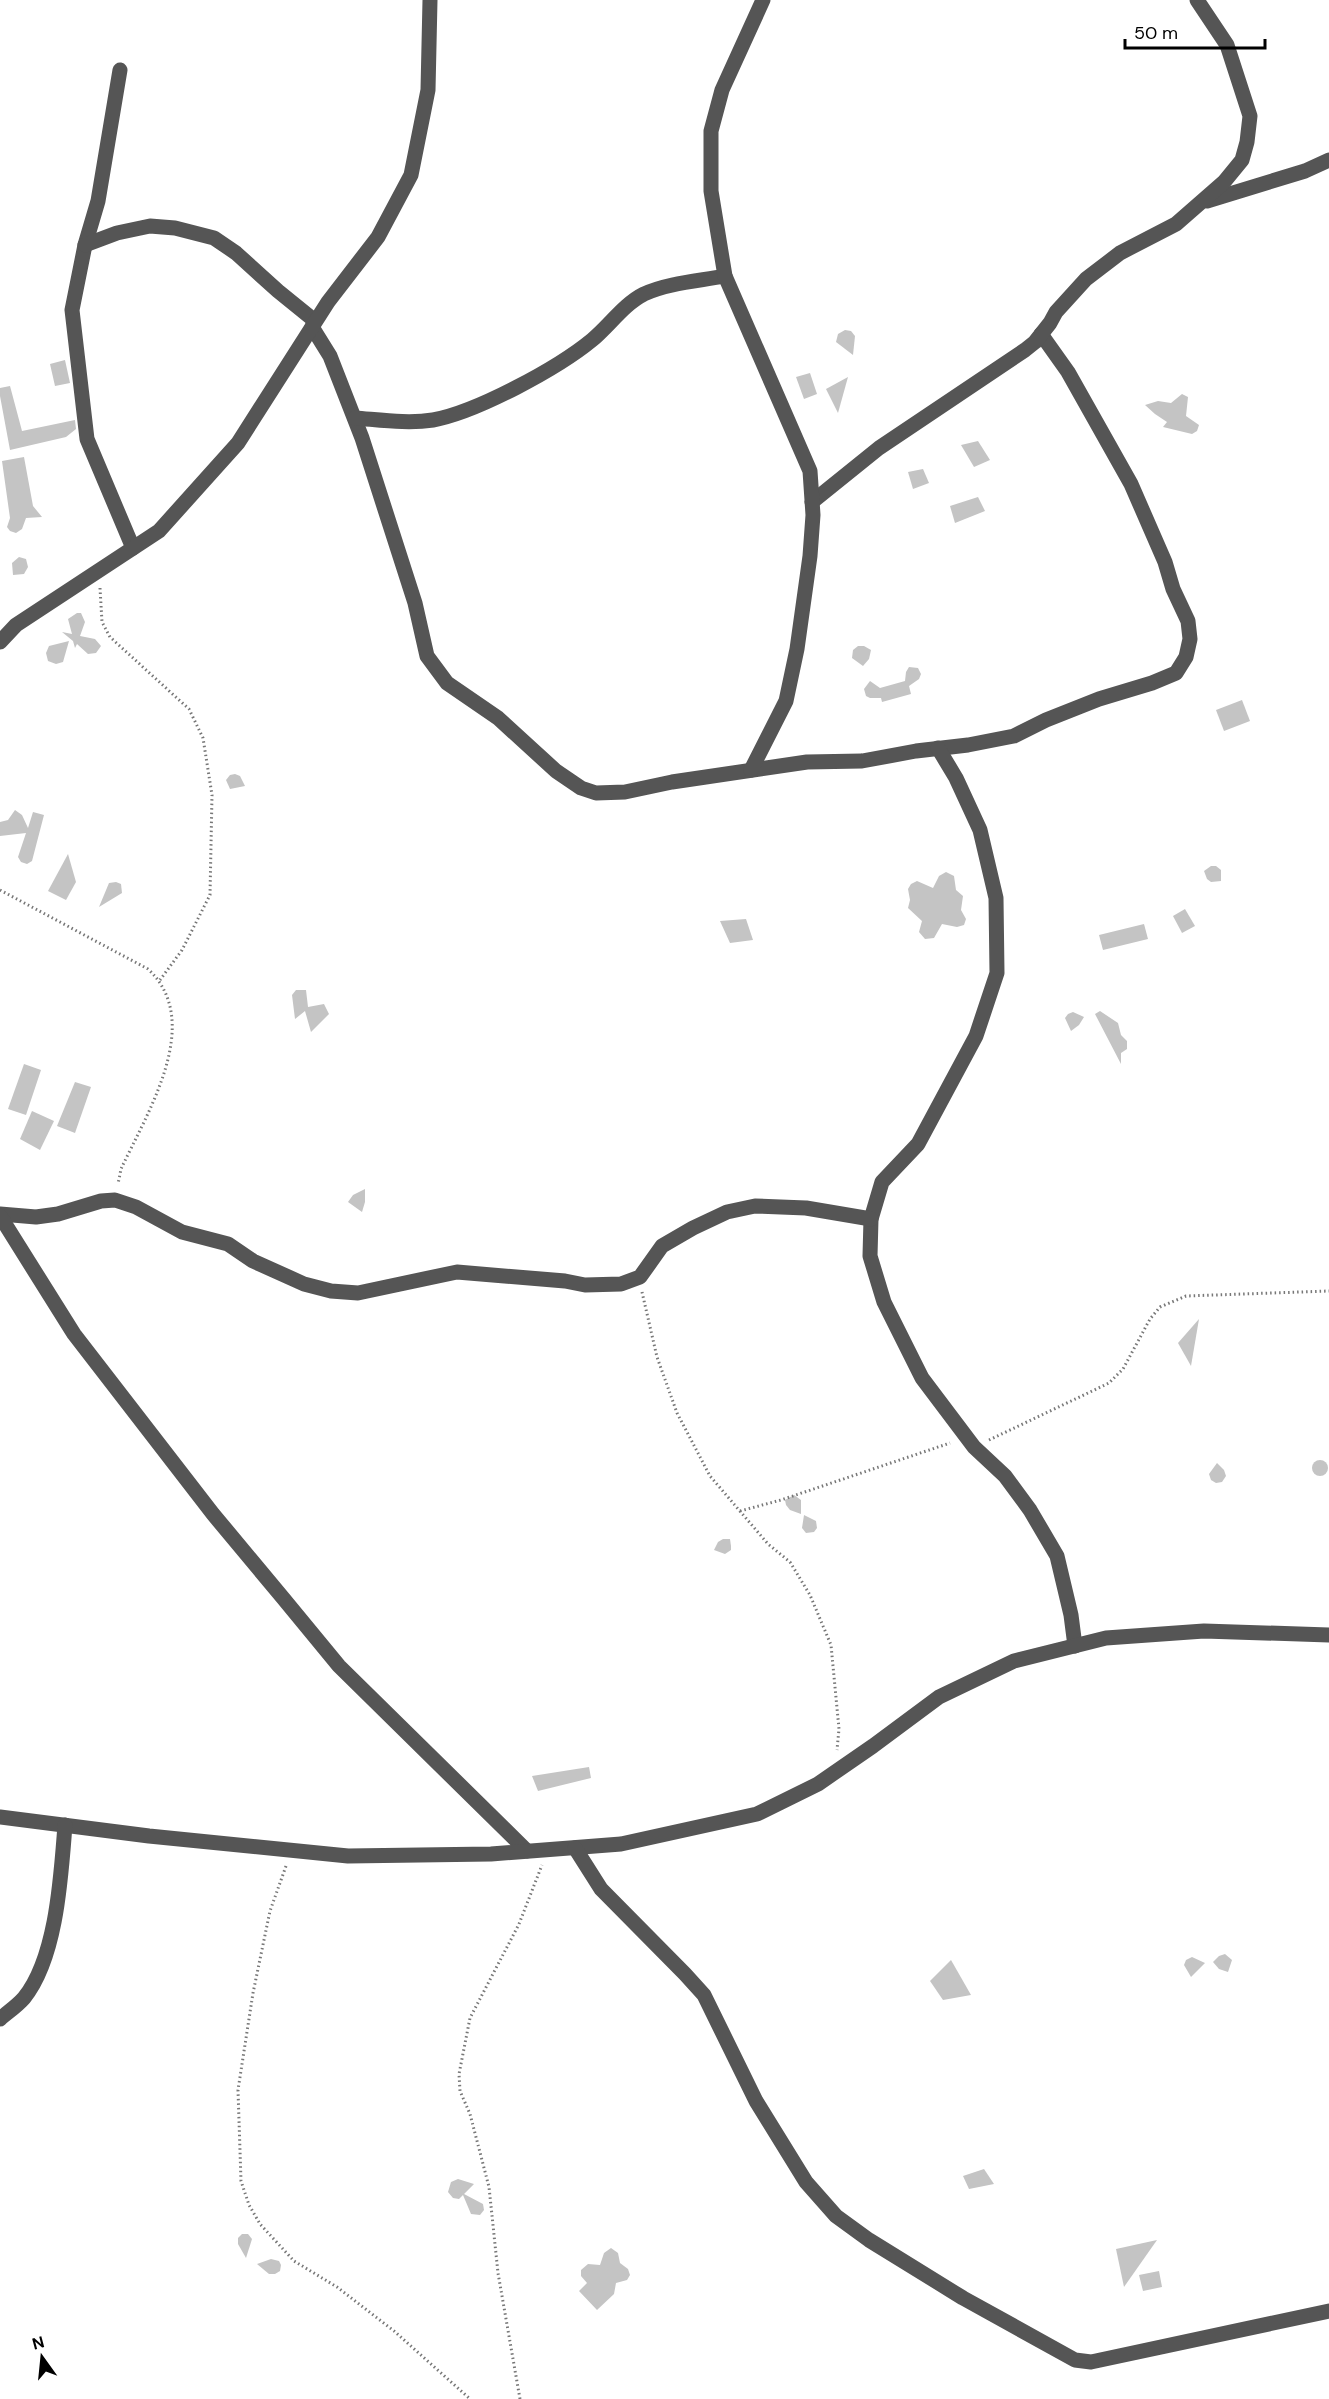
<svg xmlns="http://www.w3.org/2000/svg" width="1329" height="2399" font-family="'DM Sans',sans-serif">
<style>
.building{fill:#c4c4c4}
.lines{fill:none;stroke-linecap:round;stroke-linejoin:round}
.path{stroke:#777;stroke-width:3;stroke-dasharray:1.5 3;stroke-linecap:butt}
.minor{stroke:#555;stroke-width:15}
</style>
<rect width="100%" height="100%" fill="#fff"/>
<g class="building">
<polygon points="845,330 851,331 855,336 853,355 836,342 838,334"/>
<polygon points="65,360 70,383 55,386 50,364"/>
<polygon points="810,373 817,394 804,399 796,377"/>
<polygon points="848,377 838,413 826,389"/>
<polygon points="10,386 22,431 75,420 76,429 66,437 10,450 0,396 0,388"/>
<polygon points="1182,394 1188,397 1186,416 1199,425 1197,431 1192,434 1163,427 1167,422 1155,414 1145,405 1158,401 1171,403"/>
<polygon points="978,441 990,460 974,467 961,445"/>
<polygon points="24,457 33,506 42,517 26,518 22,529 16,533 10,531 7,527 10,518 2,461"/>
<polygon points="923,469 929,483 913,489 908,472"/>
<polygon points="978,497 985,511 955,523 950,506"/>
<polygon points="19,557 26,559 28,567 24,574 13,575 12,563"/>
<polygon points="77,613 81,613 85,622 80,636 95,639 101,646 96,653 88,654 77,644 75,648 73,641 62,632 72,634 68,619"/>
<polygon points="69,641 63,662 56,664 48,661 46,653 49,646"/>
<polygon points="858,646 864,646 871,650 869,659 863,666 852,658 853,650"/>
<polygon points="909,667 918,668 921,674 919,679 909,686 911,694 882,702 881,698 870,698 866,696 864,689 870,681 880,688 905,681 906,672"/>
<polygon points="1242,700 1250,721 1224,731 1216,710"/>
<polygon points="235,774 240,776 245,786 230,789 226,780 230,775"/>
<polygon points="15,810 22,815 28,828 33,812 44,815 32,861 27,864 21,862 18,857 26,833 0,836 0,822 8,820"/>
<polygon points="68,854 76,882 66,900 48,891"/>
<polygon points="1211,866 1216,866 1221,870 1221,881 1211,882 1207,879 1204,871"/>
<polygon points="946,872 954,876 956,890 963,896 961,910 966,919 964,925 957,927 942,924 934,938 925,939 919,932 922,921 908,908 910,900 908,889 911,884 917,881 933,888 939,876"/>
<polygon points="116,882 121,884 122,893 99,907 109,883"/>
<polygon points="1185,909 1195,926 1182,933 1173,916"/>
<polygon points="746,919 753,940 730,943 720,921"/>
<polygon points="1144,924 1148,939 1103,950 1099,935"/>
<polygon points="296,990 306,990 308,1007 324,1004 329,1014 311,1032 305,1011 295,1019 292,995"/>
<polygon points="1100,1011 1118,1023 1121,1035 1127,1041 1127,1049 1121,1053 1121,1064 1095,1014"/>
<polygon points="1073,1012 1084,1017 1079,1025 1071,1031 1065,1018 1068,1014"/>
<polygon points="24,1064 41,1070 26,1115 8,1109"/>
<polygon points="75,1082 91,1087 75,1133 57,1126"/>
<polygon points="32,1111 54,1121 40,1150 20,1139"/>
<polygon points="365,1189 365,1202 362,1212 348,1202 353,1195"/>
<polygon points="1199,1319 1191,1366 1178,1343"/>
<circle cx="1320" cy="1468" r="8"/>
<polygon points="1217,1463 1224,1470 1226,1476 1222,1482 1216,1483 1211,1480 1209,1474"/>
<polygon points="794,1495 801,1500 801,1514 790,1510 786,1505 785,1500"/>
<polygon points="804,1515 816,1521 817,1528 814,1532 806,1533 802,1528"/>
<polygon points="723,1539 730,1539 731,1546 731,1550 725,1554 714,1550 718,1542"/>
<polygon points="589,1767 591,1778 538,1791 532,1776"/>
<polygon points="1225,1954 1232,1960 1228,1972 1219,1969 1213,1962 1219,1956"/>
<polygon points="1192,1957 1205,1963 1191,1977 1184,1965 1186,1960"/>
<polygon points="951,1960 971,1995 943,2000 930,1981"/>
<polygon points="984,2169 994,2184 969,2189 963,2176"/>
<polygon points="458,2179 474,2184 464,2194 483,2204 484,2210 480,2215 471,2214 463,2195 459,2199 453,2198 448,2192 451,2182"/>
<polygon points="242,2234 248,2234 252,2239 246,2258 238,2244 238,2238"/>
<polygon points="1157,2240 1124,2287 1116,2249"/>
<polygon points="611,2248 618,2253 620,2263 628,2269 630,2275 627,2280 616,2283 614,2294 597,2310 579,2291 587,2283 581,2276 581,2270 588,2264 600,2265 604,2253"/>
<polygon points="271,2259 279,2261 281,2265 280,2271 275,2274 269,2274 257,2264"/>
<polygon points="1159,2271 1162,2287 1143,2291 1139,2275"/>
</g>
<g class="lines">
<g class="path">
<polyline points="100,588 102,622 110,637 189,709 203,738 212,795 210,895 182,950 160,980"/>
<path d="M0,890l148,79c57,53 -1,144 -27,200l-3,15"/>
<polyline points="642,1292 657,1357 677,1413 710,1476 768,1544 790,1562 810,1595 831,1645 839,1729 837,1750"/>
<polyline points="989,1440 1109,1383 1123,1369 1150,1319 1160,1307 1186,1296 1329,1291"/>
<polyline points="740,1511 781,1500 950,1443"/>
<polyline points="286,1866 270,1911 253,1993 238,2090 241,2181 249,2205 260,2224 294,2261 337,2287 394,2331 470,2399"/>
<polyline points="520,2399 498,2273 489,2187 470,2114 460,2091 459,2074 470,2018 519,1924 542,1865"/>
</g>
<g class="minor">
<polyline points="120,70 98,201 85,245 72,310 87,439 133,548"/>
<polyline points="1207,201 1305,171 1329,160"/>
<polyline points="85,245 117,233 150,226 175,228 214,238 236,253 278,291 315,321"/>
<polyline points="312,327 330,356 362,438 415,603 427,656 447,683 498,718 556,771 581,788 596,793 625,792 672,782 807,762 862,761 916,751 968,745 1014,736 1046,720 1099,699 1152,683 1176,673 1186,657 1190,639 1188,621 1173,589 1165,562 1131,484 1068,372 1041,334"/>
<path d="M355,418c26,2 53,6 78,2 44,-8 125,-52 159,-80 17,-14 32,-36 52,-46 24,-11 55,-13 81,-18"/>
<polyline points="812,502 879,448 1025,350 1035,342 1050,323 1056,312 1086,279 1120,253 1176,224 1224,182 1242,160 1247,142 1250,116 1227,45 1197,0"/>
<polyline points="0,642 16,625 159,531 238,443 328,302 378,237 411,175 428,90 430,0"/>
<polyline points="938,748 956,778 980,830 996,898 997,973 976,1036 918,1144 882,1182 871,1219 870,1256 884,1302 922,1378 974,1447 1005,1476 1030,1510 1057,1556 1071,1615 1075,1646"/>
<polyline points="751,770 786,701 797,649 810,556 813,515 810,471 725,276 711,191 711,131 722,90 763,0"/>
<polyline points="0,1214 36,1217 58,1214 101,1201 115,1200 136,1207 182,1232 228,1244 253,1261 304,1284 331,1291 358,1293 457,1272 565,1281 585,1285 621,1284 640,1277 662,1246 693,1228 727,1212 755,1206 806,1208 871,1219"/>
<polyline points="0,1216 74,1334 213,1514 283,1598 339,1666 527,1851"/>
<polyline points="0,1817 149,1836 348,1856 491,1854 621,1844 757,1814 818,1784 873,1746 939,1697 1014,1661 1106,1638 1204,1631 1329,1635"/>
<polyline points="575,1848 601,1889 685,1974 704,1995 756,2101 806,2182 836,2216 869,2240 963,2298 1075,2360 1091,2362 1329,2311"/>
<path d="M0,2019c8,-7 17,-13 24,-21 33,-41 37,-123 41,-173"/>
</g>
</g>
<g transform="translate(42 2357) rotate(345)" stroke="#ffffff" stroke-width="4.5" paint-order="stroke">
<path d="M0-4.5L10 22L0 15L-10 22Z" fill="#000000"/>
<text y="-9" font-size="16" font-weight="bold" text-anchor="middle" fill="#000000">N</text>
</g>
<path d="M1125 39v9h140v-9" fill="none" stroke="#000000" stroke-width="3"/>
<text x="1134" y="39" font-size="18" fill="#000000" stroke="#ffffff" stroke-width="4.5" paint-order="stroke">50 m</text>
</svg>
